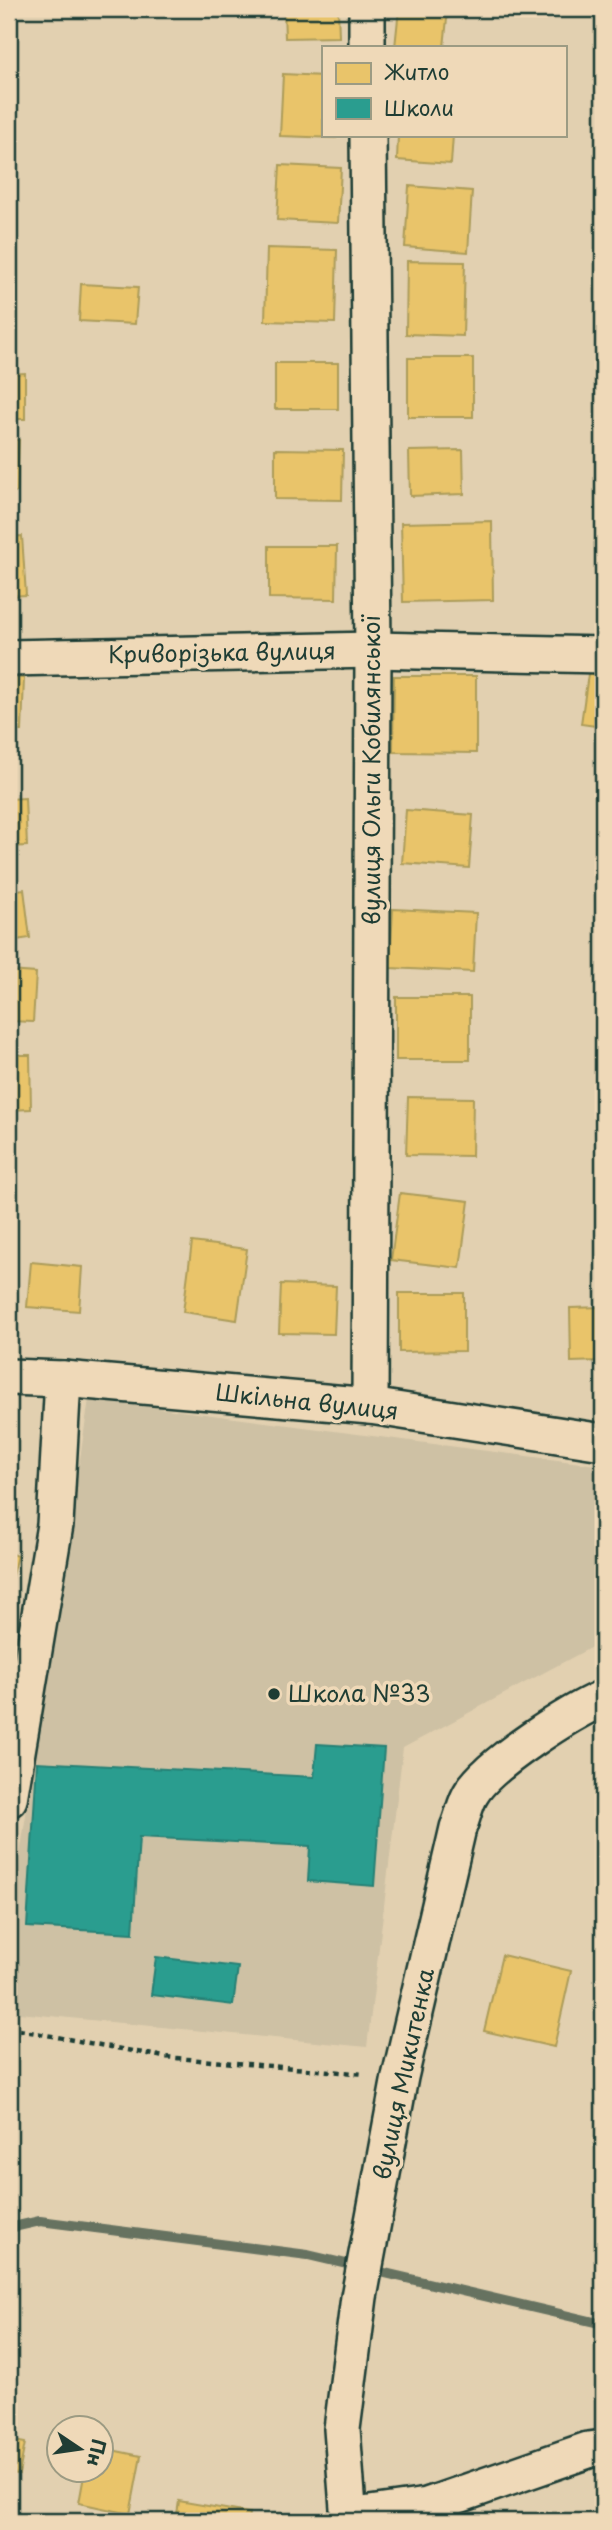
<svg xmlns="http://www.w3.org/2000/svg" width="612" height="2530" font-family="'Playpen Sans',sans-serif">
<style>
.built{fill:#cec1a4}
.homes{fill:#e9c46a;stroke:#ac9c5a;stroke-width:2}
.schools{fill:#2a9d8f;stroke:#278074;stroke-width:2}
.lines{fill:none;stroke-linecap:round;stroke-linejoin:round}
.stream{stroke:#667261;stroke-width:10}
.minor-casing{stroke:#1f3d34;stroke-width:40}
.path{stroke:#1f3d34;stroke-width:4.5;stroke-dasharray:5 5;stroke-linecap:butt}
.minor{stroke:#efd9b8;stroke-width:35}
.poi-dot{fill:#1f3d34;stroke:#efd9b8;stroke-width:2.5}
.labels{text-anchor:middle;stroke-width:7;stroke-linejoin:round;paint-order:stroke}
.street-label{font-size:23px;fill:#1f3d34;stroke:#efd9b8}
.poi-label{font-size:23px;fill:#1f3d34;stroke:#efd9b8;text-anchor:start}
</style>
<rect width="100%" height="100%" fill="#e2d0b0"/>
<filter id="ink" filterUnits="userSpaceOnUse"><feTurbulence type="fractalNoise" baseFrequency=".0143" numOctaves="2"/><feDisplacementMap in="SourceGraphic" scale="14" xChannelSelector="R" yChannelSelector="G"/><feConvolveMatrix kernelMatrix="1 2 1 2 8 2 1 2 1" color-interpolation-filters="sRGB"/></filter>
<g filter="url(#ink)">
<polygon class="built" points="89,1399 603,1466 603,1641 403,1748 367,2047 9,2012 9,1927"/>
<g class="homes">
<polygon points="284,9 338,9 339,37 285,38"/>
<polygon points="399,9 448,9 444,47 395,47"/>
<polygon points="283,74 323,76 323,135 336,135 336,138 280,136"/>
<polygon points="398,135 453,135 451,164 397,160"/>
<polygon points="280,165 341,168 338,223 277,220"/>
<polygon points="409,186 472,191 468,252 405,247"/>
<rect x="9" y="210" width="7" height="56"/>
<polygon points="267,248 337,250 335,323 265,321"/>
<polygon points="407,261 465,262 463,336 406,334"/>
<polygon points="81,284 138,287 135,324 79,321"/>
<rect x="408" y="358" width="65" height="59"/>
<rect x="275" y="363" width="63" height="46"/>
<polygon points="25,373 25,419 9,419 9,374"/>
<polygon points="9,440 19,440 17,492 9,492"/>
<polygon points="275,449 343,450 342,500 275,499"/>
<polygon points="463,450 464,494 410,496 409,451"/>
<polygon points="492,521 493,600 403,602 401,523"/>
<polygon points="22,536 26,595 9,596 9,537"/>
<polygon points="269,546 337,546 336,599 269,598"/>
<polygon points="589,667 603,669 603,727 581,724"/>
<polygon points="394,676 476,676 476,753 393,752"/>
<polygon points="9,677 24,678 22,731 9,731"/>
<polygon points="25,798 27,846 9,847 9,799"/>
<polygon points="406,810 473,815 469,868 402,863"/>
<polygon points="24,889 30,938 9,941 9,891"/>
<polygon points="393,909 476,913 473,972 390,968"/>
<polygon points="9,971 36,973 33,1022 9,1021"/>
<rect x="396" y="997" width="74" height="63"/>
<polygon points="9,1055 30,1055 31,1109 9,1110"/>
<polygon points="408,1097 473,1098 472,1156 406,1155"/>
<polygon points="400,1193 469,1201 460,1268 391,1260"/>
<polygon points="192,1242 247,1249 237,1320 183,1312"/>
<polygon points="31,1262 82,1267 79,1311 27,1307"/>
<polygon points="281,1284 336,1286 334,1334 279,1333"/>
<polygon points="399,1293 464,1293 464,1351 399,1352"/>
<polygon points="603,1307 603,1361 571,1362 570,1308"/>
<polygon points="9,1553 17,1556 9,1586"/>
<polygon points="502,1955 571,1971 554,2047 484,2031"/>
<polygon points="9,2440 25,2443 19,2474 9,2473"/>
<polygon points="102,2448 141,2456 130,2514 79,2503 85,2470 102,2470"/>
<polygon points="179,2501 249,2513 248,2521 176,2521"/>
</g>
<g class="schools">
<polygon points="317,1744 384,1748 374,1886 308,1881 310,1846 139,1837 133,1933 27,1927 37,1762 314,1777"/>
<polygon points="156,1957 238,1967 233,2005 151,1995"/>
</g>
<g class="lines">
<polyline class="stream" points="9,2228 40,2221 308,2255 603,2324"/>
<g class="minor-casing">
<g id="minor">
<polyline points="367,9 367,47"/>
<polyline points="368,135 373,650 370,1406"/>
<polyline points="9,658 373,650 603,655"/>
<polyline points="9,1377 63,1379 370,1406 603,1442"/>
<polyline points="9,1799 55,1525 63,1379"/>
<polyline points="348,2517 427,2506 588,2450 603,2448"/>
<path d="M349,2521l-7,-92 17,-132 41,-220 58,-249c5,-11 7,-26 14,-36 18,-29 99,-80 131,-94"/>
</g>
</g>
<polyline class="path" points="9,2028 164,2057 365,2074"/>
<use href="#minor" class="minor"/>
</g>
</g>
<circle class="poi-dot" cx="274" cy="1694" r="7"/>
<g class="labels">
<g class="street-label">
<text transform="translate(222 653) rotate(-1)" y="8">Криворізька вулиця</text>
<text transform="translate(372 770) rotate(-90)" y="8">вулиця Ольги Кобилянської</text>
<text transform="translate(307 1402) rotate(6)" y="8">Шкільна вулиця</text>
<text transform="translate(404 2074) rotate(-78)" y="8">вулиця Микитенка</text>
</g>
<g class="poi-label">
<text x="288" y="1702">Школа №33</text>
</g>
</g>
<rect width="612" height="2530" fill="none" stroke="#efd9b8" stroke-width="35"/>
<rect x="18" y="18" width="577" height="2495" fill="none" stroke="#1f3d34" stroke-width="2.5" filter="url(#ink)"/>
<rect x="322" y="46" width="245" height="91" fill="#efd9b8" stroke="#9c9b83" stroke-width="2"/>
<rect x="336" y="63" width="35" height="21" fill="#e9c46a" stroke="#9c9b83" stroke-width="2"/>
<text x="384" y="80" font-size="21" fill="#1f3d34">Житло</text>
<rect x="336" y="98" width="35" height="21" fill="#2a9d8f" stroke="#9c9b83" stroke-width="2"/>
<text x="384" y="116" font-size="21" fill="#1f3d34">Школи</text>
<g transform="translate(80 2449) rotate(103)"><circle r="33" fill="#efd9b8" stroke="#9c9b83" stroke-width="2"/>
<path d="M0-5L12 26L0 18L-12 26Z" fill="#1f3d34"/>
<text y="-10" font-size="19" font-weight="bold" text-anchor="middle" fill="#1f3d34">Пн</text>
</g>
</svg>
